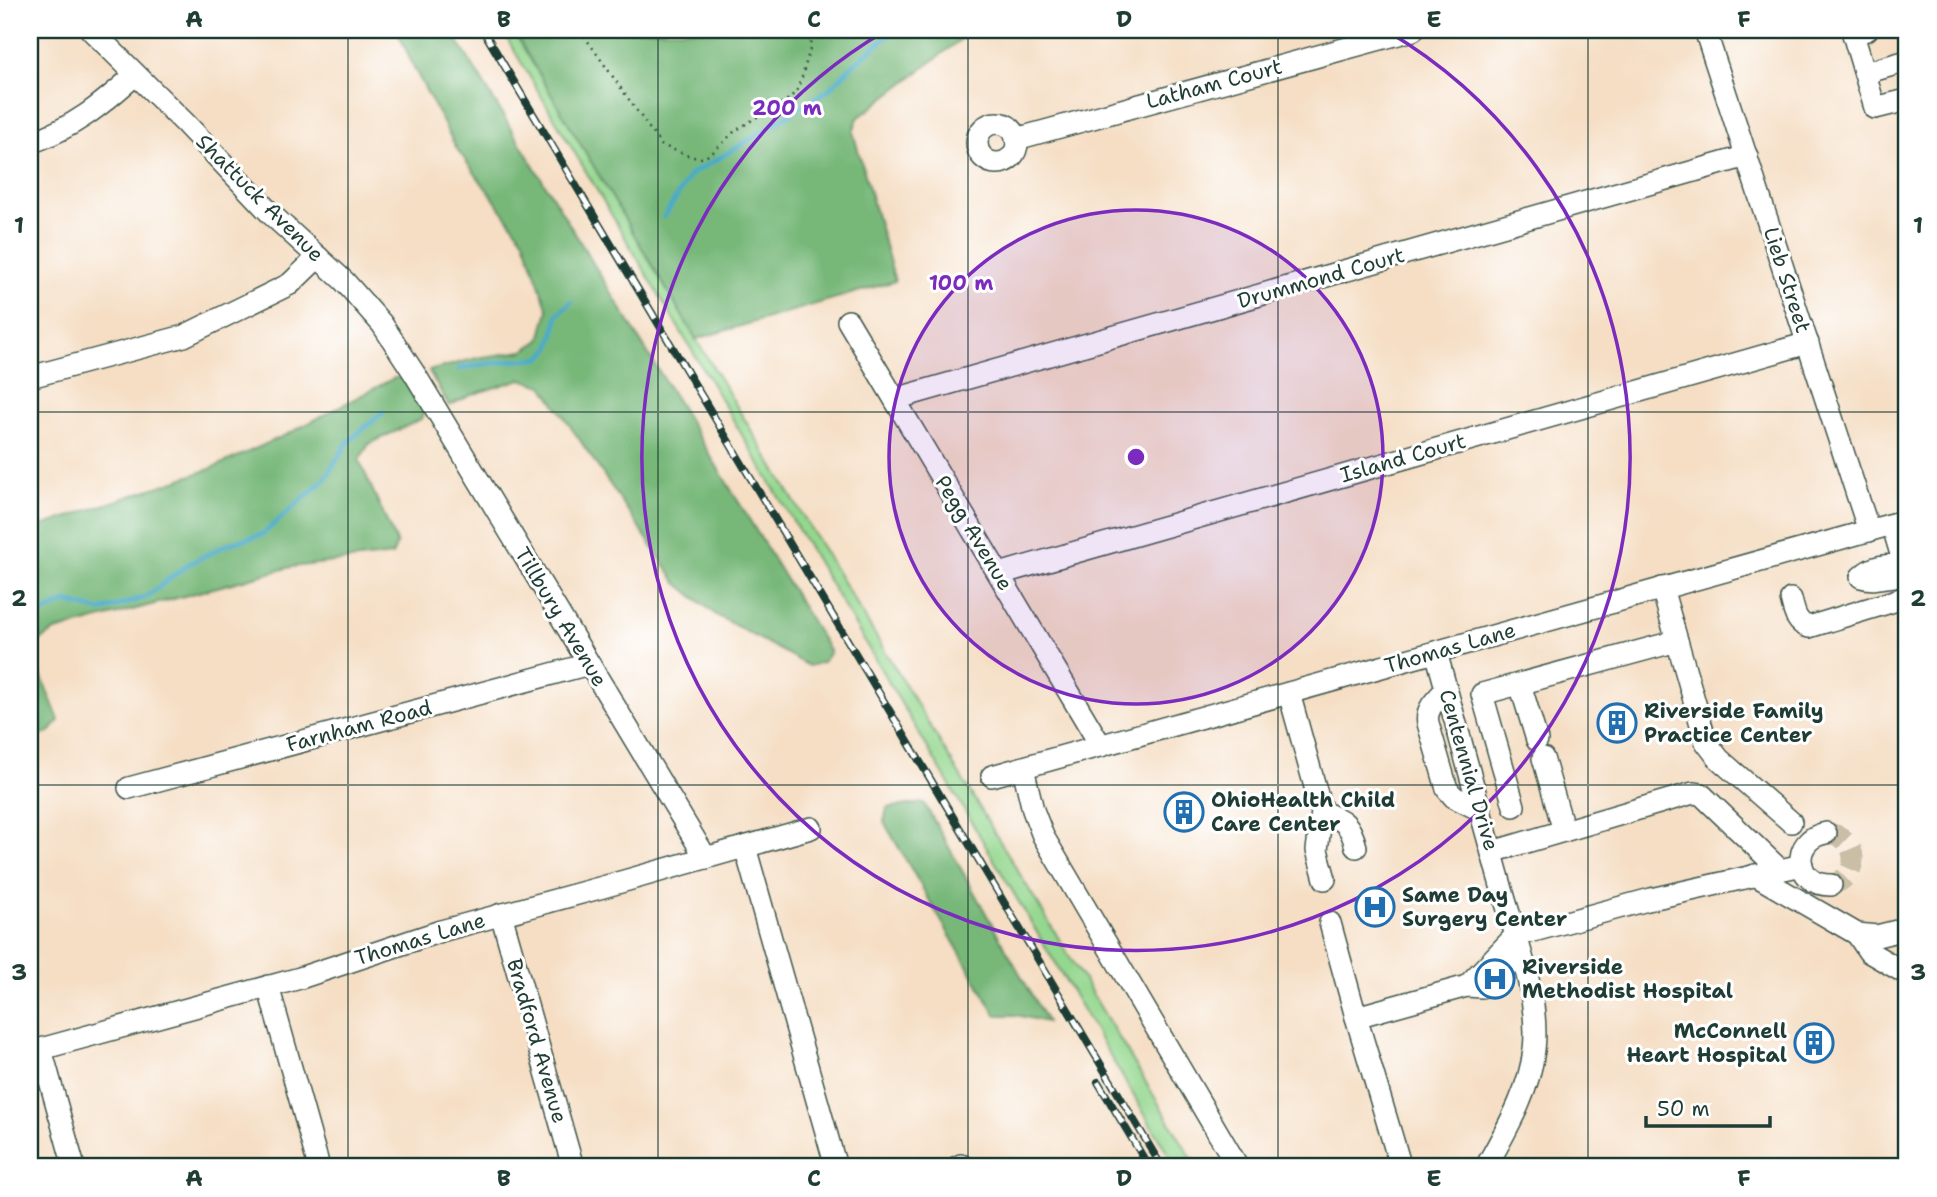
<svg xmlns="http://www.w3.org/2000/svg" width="1937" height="1197" font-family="'Shantell Sans',sans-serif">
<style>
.green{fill:#94d78e;stroke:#5a8a61;stroke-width:2}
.forest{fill:#77b879;stroke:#4b7a56;stroke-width:2}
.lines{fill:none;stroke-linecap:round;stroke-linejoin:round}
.stream{stroke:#4aaac9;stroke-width:5}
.minor-tunnel{stroke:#cabea7;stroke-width:21;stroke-dasharray:21 10;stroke-linecap:butt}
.minor-casing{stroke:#3f554a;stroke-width:24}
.path{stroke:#3f554a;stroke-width:2.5;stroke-dasharray:2 5;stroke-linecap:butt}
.minor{stroke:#fff;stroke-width:21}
.rail-casing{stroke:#1f3d34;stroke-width:8}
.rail{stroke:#fff;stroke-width:5;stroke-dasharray:16;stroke-linecap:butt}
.grid{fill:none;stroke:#1f3d34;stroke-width:2;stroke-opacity:0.55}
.ring{fill:none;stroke:#7b2cbf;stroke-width:3.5}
.labels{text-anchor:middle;stroke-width:6;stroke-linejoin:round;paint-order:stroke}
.street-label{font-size:21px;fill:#1f3d34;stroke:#fff}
.poi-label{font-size:21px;font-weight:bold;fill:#1f3d34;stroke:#fff;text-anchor:start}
.centre{fill:#7b2cbf;stroke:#fff;stroke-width:3.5}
.ring-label{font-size:21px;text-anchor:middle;font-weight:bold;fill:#7b2cbf;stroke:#fff;stroke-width:6;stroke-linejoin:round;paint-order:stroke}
.neatline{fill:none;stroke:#1f3d34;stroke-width:2.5}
.grid-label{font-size:23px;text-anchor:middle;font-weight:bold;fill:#1f3d34}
</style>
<rect width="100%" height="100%" fill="#fff"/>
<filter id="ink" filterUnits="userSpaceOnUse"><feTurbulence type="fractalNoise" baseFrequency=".0143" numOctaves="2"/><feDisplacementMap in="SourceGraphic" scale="14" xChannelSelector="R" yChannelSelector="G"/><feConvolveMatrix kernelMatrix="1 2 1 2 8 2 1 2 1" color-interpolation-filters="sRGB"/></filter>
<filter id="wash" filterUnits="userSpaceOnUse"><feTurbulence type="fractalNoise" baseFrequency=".00686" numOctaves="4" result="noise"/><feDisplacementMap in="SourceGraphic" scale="28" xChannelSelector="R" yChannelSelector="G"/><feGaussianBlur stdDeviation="1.57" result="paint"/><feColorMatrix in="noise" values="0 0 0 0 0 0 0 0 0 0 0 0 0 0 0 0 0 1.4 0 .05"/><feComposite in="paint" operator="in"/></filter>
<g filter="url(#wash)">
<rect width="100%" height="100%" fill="#f5dec4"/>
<polygon class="green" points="502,30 513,30 696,339 1197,1167 1176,1167"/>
<g class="forest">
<polygon points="397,30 451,30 830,652 823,662 809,666 716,615 677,583 543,386 521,379 471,395 449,406 429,371 477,358 523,351 540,340 548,310 524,240 457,149 413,66"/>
<polygon points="513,30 973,30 858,118 853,132 895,281 696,339"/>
<polygon points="409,377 425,408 421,419 369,444 359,460 397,544 392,555 291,567 55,631 30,647 30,530 210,469 288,434 394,378"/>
<polygon points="30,648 59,720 51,731 30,741"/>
<polygon points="924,803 1047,1022 1016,1015 996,1015 884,822 887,808"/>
</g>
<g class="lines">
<g class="stream">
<polyline points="664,217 691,174 723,156 828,90 856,62 895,30"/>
<path d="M459,369c27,-7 54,-8 82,-11l10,-12 7,-32 13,-12"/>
<polyline points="30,619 66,602 101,611 146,597 187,565 228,544 263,534 325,479 347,443 383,412"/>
</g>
</g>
</g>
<g filter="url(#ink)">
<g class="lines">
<path class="minor-tunnel" d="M1826,833c33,2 37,43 5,52"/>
<g class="minor-casing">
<g id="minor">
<polyline points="91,30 185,123 272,215 344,281 382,324 416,376 706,858"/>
<polyline points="1705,30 1869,531"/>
<polyline points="1867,30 1853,34 1875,108 1907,100"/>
<polyline points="1865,73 1907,61"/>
<circle cx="997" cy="143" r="20"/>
<polyline points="1016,139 1413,30"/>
<path d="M30,143c45,-16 70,-37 105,-68"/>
<polyline points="848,321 1101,746"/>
<polyline points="30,377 184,336 290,284 318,257"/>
<polyline points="895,399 1747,156"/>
<polyline points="1892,524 1907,574"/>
<path d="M1907,565c-18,1 -32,-2 -46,12 16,5 28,-3 46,-1"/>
<polyline points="999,574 1808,343"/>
<polyline points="1662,588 1706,742 1719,759 1791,822"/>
<path d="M1791,599c3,12 5,25 18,28l98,-30"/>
<path d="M1436,652c22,80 45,161 67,241 14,49 37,106 31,157 -5,43 -28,80 -48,117"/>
<polyline points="1520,684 1537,740"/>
<path d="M1446,689c-9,11 -21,19 -18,34l19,66 7,8 26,13"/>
<polyline points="1289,693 1322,812 1317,850 1325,879"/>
<polyline points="1543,758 1564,831"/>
<polyline points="1023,768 1033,810 1043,836 1238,1167"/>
<polyline points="992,776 1907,520"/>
<polyline points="129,788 589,664"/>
<polyline points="1514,806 1482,694 1677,641"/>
<path d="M1322,812c22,8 28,11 34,35"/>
<path d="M1826,833c-36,6 -32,53 5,52"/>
<polyline points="745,847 836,1167"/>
<polyline points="1492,852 1693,793 1701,794 1780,870"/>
<polyline points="1755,875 1857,934 1877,936 1897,931 1907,934"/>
<polyline points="501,914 573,1167"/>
<polyline points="1330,923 1356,1017 1467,986 1482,987 1520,954"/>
<polyline points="1857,934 1869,952 1907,974"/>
<polyline points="268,986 319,1167"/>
<polyline points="1467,986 1515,936 1651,899 1802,865"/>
<polyline points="1356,1017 1399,1161 1396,1167"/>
<polyline points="41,1049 74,1167"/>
<polyline points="30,1052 300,978 441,931 603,887 811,828"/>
<polyline points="957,1167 961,1165"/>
</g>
</g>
<polyline class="path" points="580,30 661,145 692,157 703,158 712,153 735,131 757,117 786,101 796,92 802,77 811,45 808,30"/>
<use href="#minor" class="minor"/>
<g class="rail-casing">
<g id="rail">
<polyline points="483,30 1162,1167"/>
<polyline points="1098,1082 1149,1167"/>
</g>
</g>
<use href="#rail" class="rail"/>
</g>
</g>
<path class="grid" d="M348,30v1137M658,30v1137M968,30v1137M1278,30v1137M1588,30v1137M30,412h1877M30,785h1877"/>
<circle cx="1136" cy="457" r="247" fill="#7b2cbf" fill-opacity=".12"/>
<g class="ring">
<circle cx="1136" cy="457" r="247"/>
<path d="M1387 31A494 494 0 1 1 885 31"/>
</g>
<defs>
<g id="building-ring" transform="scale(2.0125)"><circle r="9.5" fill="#fff" stroke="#1f6fb2" stroke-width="1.5"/><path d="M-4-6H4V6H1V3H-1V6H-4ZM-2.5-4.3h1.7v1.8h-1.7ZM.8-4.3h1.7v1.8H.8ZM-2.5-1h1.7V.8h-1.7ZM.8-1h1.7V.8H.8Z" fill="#1f6fb2"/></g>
<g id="hospital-ring" transform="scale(2.0125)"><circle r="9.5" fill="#fff" stroke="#1f6fb2" stroke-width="1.5"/><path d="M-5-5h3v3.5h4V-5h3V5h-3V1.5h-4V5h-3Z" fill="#1f6fb2"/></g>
</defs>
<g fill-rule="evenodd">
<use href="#building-ring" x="1617" y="723"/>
<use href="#building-ring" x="1184" y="812"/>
<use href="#hospital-ring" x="1375" y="907"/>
<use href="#hospital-ring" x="1495" y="979"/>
<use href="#building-ring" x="1814" y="1043"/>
</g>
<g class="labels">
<g class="street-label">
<text transform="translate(1214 84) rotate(-15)" y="7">Latham Court</text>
<text transform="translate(260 198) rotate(45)" y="7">Shattuck Avenue</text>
<text transform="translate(1321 278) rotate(-16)" y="7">Drummond Court</text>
<text transform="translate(1787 280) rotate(72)" y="7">Lieb Street</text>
<text transform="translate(1403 458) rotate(-16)" y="7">Island Court</text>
<text transform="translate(974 533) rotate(59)" y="7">Pegg Avenue</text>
<text transform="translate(561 617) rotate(59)" y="7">Tillbury Avenue</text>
<text transform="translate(1450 648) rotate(-16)" y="7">Thomas Lane</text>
<text transform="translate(359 726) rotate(-15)" y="7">Farnham Road</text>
<text transform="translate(1469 770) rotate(74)" y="7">Centennial Drive</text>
<text transform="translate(420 939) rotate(-17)" y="7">Thomas Lane</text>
<text transform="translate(537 1041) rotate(74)" y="7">Bradford Avenue</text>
</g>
<g class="poi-label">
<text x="1644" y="718">Riverside Family<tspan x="1644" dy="24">Practice Center</tspan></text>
<text x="1211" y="807">OhioHealth Child<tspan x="1211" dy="24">Care Center</tspan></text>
<text x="1402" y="902">Same Day<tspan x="1402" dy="24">Surgery Center</tspan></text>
<text x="1522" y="974">Riverside<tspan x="1522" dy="24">Methodist Hospital</tspan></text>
<text x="1787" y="1038" text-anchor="end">McConnell<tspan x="1787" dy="24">Heart Hospital</tspan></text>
</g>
</g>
<circle cx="1136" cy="457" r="10" class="centre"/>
<g class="ring-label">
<text x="787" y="115">200 m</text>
<text x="961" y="290">100 m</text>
</g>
<rect width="1937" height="1197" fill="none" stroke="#fff" stroke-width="77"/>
<path d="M1646 1116v10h124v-10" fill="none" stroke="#1f3d34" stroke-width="3.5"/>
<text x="1657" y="1116" font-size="21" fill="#1f3d34" stroke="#ffffff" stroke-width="5" paint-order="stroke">50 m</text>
<rect x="38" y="38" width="1860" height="1120" class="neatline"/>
<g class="grid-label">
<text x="194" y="27">A</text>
<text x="504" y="27">B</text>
<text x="814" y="27">C</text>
<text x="1124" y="27">D</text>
<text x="1434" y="27">E</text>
<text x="1744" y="27">F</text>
<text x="19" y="233">1</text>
<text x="1918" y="233">1</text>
<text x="19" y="606">2</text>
<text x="1918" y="606">2</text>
<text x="19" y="980">3</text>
<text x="1918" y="980">3</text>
<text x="194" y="1186">A</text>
<text x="504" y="1186">B</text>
<text x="814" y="1186">C</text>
<text x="1124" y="1186">D</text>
<text x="1434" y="1186">E</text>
<text x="1744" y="1186">F</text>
</g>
</svg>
